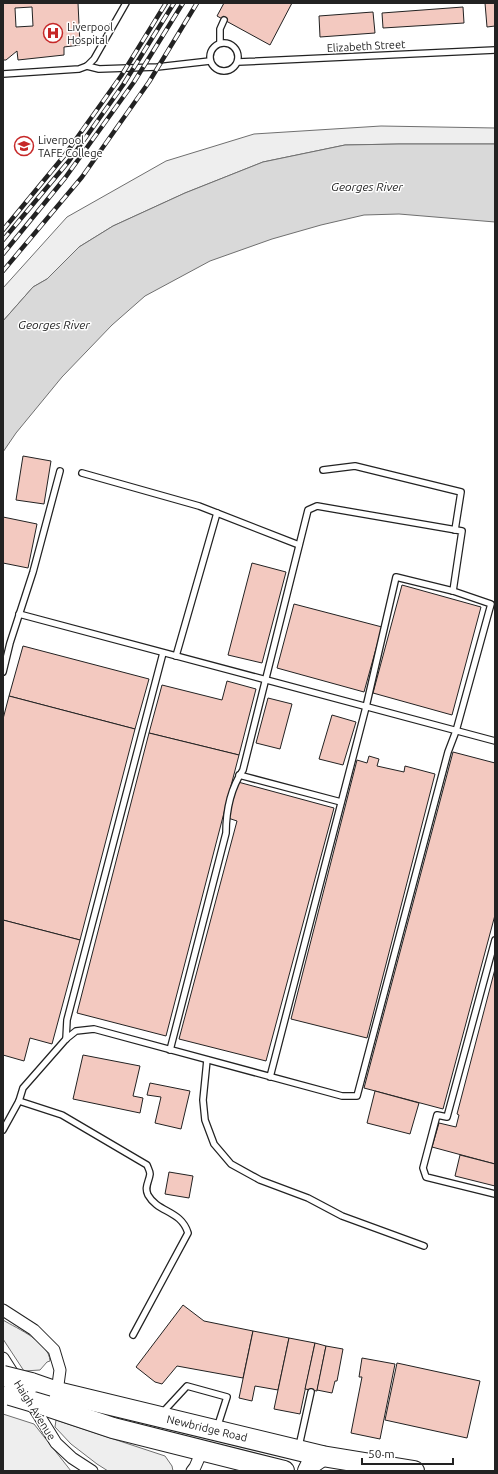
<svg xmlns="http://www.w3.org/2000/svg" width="498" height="1474" font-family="Ubuntu,sans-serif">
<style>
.green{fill:#eee;stroke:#6f6f6f}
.water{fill:#d9d9d9;stroke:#6f6f6f}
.building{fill:#f3c9c0;stroke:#222;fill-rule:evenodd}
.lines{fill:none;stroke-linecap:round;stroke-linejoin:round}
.lane-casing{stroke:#222;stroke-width:8}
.street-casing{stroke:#222;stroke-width:13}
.highway-casing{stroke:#222;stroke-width:22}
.lane{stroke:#fff;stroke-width:5.5}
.street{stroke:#fff;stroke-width:11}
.highway{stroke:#fff;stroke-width:20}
.rail-casing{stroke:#222;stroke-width:4.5}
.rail{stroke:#fff;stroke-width:3;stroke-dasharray:9;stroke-linecap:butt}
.highway-bridge-casing{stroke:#222;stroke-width:22;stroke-linecap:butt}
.highway-bridge{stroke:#fff;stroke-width:20}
.labels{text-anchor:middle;stroke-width:3;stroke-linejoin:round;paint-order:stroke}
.poi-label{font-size:11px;fill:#222;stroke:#fff;text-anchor:start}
.street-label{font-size:11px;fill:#222;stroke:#fff}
.water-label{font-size:12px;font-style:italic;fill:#222;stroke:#fff}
</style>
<rect width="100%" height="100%" fill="#fff"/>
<g class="green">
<polygon points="381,126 495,128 495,144 399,144 345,145 263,162 185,193 113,226 79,247 47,279 33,287 3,321 3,288 67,217 166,161 254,134"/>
<path d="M3,1320c15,9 46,22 47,41l-3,1 -7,8 -16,1 -21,-32z"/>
<polygon points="3,1414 34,1424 71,1471 3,1471"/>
<polygon points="56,1420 165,1456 172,1466 173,1471 108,1471 97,1464 71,1444 55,1427"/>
</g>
<polygon class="water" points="399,144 495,144 495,222 399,214 364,215 321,225 272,239 210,261 145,296 112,325 62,377 16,433 3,452 3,321 33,287 47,279 79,247 113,226 185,193 263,162 345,145"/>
<g class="building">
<path d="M3,3h75l2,42 -16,2v8l-46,5 -1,-9 -11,9h-3zM32,7l1,19 -17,1 -1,-19z"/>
<polygon points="224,3 292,3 270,45 217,16"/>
<polygon points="485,3 495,3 495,26 487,27"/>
<polygon points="463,7 464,23 383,28 382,13"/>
<polygon points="373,12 375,33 320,37 319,16"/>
<polygon points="23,456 51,461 44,504 16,500"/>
<polygon points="3,517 37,524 28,568 3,563"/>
<polygon points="252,563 286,572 262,663 228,655"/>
<polygon points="402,585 481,607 452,715 373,693"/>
<polygon points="294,604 382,627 364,692 277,668"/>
<polygon points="23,646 149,679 135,729 9,696"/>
<polygon points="227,681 256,689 239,755 149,733 162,685 222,700"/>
<polygon points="9,696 135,729 80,940 3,920 3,719"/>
<polygon points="268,698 292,704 280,749 256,743"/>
<polygon points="332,715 356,722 343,765 319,759"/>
<polygon points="149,733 239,755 166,1036 77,1013"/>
<polygon points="453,752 495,763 495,915 443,1109 364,1088"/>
<polygon points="369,756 379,759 377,766 404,772 405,766 435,774 367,1038 291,1019 357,760 367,763"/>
<polygon points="238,782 334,808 266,1061 179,1039 237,821 228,818"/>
<polygon points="3,920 80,940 52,1044 30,1038 24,1061 3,1055"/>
<polygon points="495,969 495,1164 432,1147 439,1123 456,1127 459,1115 457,1114"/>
<polygon points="83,1055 140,1066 133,1096 143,1098 140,1113 73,1099"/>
<polygon points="150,1083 190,1091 181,1129 155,1123 161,1097 147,1095"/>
<polygon points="375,1091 419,1103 410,1134 367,1123"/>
<polygon points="460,1155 495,1164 495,1186 455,1176"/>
<polygon points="169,1172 193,1176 189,1198 165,1194"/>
<polygon points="183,1305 204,1321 253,1331 243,1378 177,1366 162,1384 155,1382 136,1367"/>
<polygon points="253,1331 289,1338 278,1390 255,1386 252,1401 239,1398"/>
<polygon points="289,1338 315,1343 300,1414 274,1409"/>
<polygon points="315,1343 326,1346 317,1391 305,1389"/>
<polygon points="326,1346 343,1349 337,1381 335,1381 332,1393 317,1390"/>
<polygon points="362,1358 395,1364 380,1439 351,1433 362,1377 359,1377"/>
<polygon points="397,1363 480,1381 467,1438 385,1420"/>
</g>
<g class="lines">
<g class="lane-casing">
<g id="lane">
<circle cx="224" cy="57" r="14"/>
<polyline points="220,43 220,29 224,20"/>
<polyline points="238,62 495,50"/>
<polyline points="87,66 99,69 157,67 210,61"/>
<polyline points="3,74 79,69 87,66 94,59 126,3"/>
<polyline points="323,470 355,466 461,492 455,530"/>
<polyline points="82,473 199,506 299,545"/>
<polyline points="19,614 495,741"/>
<polyline points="176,656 217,513"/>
<polyline points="3,672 10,643 33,572 60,471"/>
<polyline points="239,775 341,802"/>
<polyline points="495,940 447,1117 437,1115 423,1168 426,1177 495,1194"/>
<polyline points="66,1039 67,1020 163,653"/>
<path d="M170,1050l56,-217c0,-22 5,-45 17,-63l65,-260 9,-4 145,25 -9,60"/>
<polyline points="207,1060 203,1100 205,1120 214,1144 231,1164 260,1180 308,1198 342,1216 424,1246"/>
<polyline points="19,1101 23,1088 66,1039 76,1031 94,1029 342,1096 357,1096 448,752 456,731 491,604 453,591 396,577 366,707 270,1077"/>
<path d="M3,1130l16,-29 43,14 85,50c1,3 3,6 3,9 -1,8 -6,13 -2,21 10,18 33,15 40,38l-55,102"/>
<polyline points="163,1412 187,1386 227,1397 217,1428"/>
<polyline points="299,1446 311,1392"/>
</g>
</g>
<g class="street-casing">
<g id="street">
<polyline points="3,1310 34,1330 54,1350 60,1370 57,1392"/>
<polyline points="3,1358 17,1380"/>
<polyline points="30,1401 56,1443 72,1458 92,1471"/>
<polyline points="192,1471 195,1467 202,1451"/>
</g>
</g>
<g class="highway-casing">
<g id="highway">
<path id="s1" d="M31,1383l26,9 265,64 92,15"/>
<polyline points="47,1406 113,1428 284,1471"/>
<polyline points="308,1471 312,1463 322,1456"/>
</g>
</g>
<use href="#lane" class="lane"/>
<use href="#street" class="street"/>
<use href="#highway" class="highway"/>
<g class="rail-casing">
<g id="rail">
<polyline points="3,230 64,156 121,76 166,3"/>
<polyline points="3,240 69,161 123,85 174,3"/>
<polyline points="3,254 65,178 134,82 183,3"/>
<polyline points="3,271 82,177 149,82 197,3"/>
</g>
</g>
<use href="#rail" class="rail"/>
<g class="highway-bridge-casing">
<g id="highway-bridge">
<polyline points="3,1376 31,1383"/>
<polyline points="10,1395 47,1406"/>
</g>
</g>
<use href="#highway-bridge" class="highway-bridge"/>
</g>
<defs>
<g id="hospital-ring" transform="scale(1)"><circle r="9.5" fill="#fff" stroke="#c62828" stroke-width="1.5"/><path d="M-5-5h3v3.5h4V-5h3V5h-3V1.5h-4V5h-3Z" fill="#c62828"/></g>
<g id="university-ring" transform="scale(1)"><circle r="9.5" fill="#fff" stroke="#c62828" stroke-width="1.5"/><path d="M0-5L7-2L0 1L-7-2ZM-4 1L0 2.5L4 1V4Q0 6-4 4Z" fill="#c62828"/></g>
</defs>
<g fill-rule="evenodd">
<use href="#hospital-ring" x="53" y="33"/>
<use href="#university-ring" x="24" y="146"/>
</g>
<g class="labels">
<g class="poi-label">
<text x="67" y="31">Liverpool<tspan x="67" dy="13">Hospital</tspan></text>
<text x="38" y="144">Liverpool<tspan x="38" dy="13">TAFE College</tspan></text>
</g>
<g class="street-label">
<text transform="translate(366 46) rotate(-3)" y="4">Elizabeth Street</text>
<text transform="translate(35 1410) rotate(58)" y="4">Haigh Avenue</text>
<text dy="4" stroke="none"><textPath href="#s1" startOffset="182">Newbridge Road</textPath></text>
</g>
<g class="water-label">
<text x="367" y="191">Georges River</text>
<text x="54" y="329">Georges River</text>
</g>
</g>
<rect width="498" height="1474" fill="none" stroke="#222222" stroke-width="8"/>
<path d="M362 1458v6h91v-6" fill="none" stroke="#222222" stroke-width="2"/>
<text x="368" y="1458" font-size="12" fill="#222222" stroke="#ffffff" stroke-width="3" paint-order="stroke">50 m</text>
</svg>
